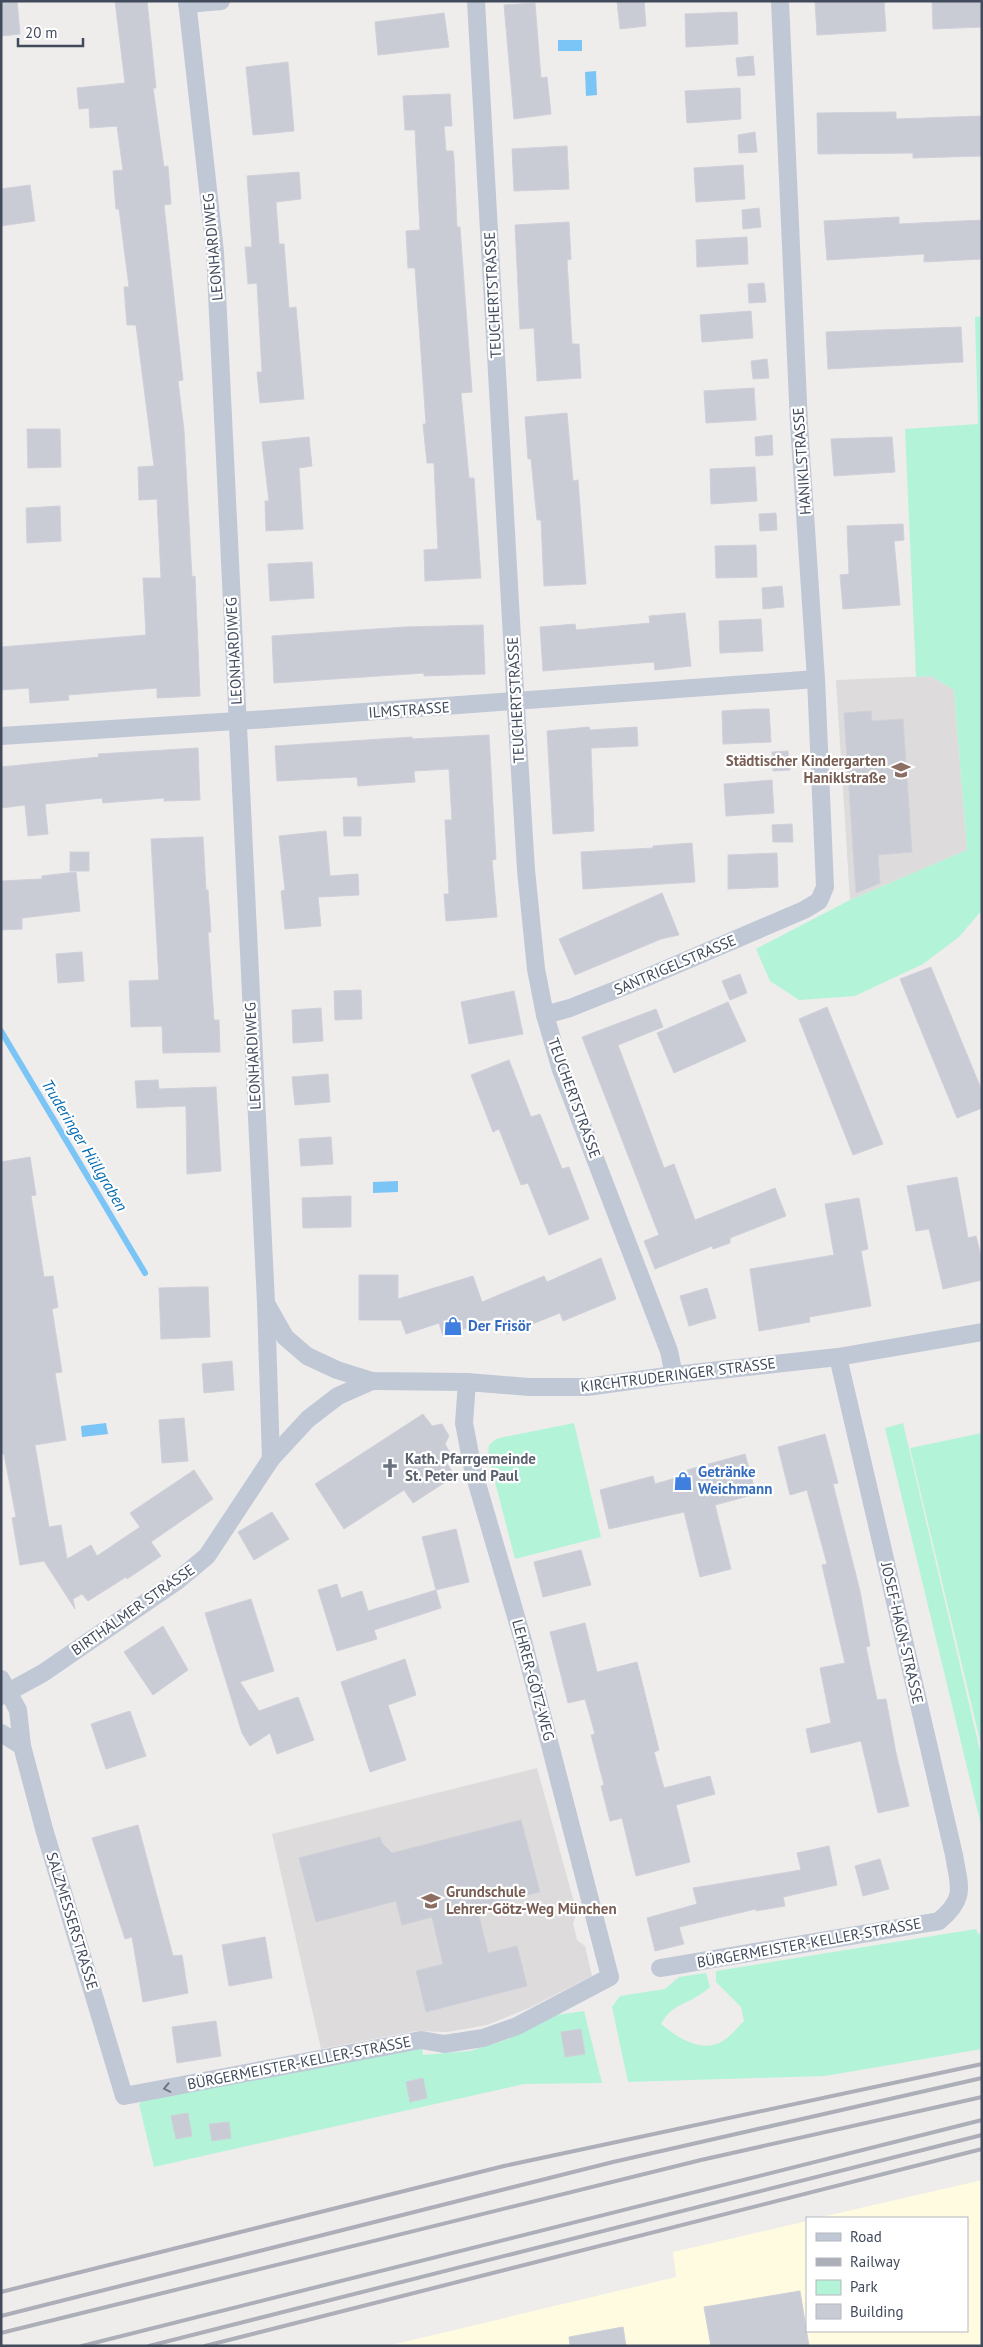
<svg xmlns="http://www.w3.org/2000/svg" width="983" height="2347" font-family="'PT Sans',sans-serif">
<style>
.commercial{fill:#fefbe1}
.education{fill:#dddbdb}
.green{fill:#b3f4d9}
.water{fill:#7bc5f6}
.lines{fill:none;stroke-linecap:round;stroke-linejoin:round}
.stream{stroke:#7bc5f6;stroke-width:6}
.building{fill:#caccd5;stroke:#cfd0d9}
.street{stroke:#c0c8d6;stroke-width:18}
.rail{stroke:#adafb8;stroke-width:4}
.oneway{stroke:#6e7787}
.labels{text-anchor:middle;stroke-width:4.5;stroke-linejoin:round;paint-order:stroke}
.street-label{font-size:15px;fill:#424b5c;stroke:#fff}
.education-label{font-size:15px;font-weight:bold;fill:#785e54;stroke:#fff;text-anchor:end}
.shop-label{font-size:15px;font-weight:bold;fill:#366cbe;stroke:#fff;text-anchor:start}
.worship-label{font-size:15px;font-weight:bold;fill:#5b616d;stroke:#fff;text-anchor:start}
.water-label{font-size:16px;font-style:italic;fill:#006ab1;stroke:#fff}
</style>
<rect width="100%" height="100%" fill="#efecec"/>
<polygon class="commercial" points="982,2180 982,2346 387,2346 676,2277 673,2252 807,2221 807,2331 967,2331 967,2218 817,2218"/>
<g class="education">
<polygon points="931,676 954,690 967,850 850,900 836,680"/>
<polygon points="537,1768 577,1913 573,1923 577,1940 585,1946 592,1976 529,2008 487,2025 447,2032 416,2031 321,2049 272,1834"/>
</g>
<g class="green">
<polygon points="982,316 982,910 959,937 923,964 855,996 799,1000 770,981 756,949 850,900 967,850 954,690 931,676 916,677 905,429 978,424 975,317"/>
<polygon points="574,1423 601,1537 515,1559 488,1455 489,1445 496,1439 504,1437"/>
<polygon points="903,1423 982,1759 982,1829 885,1428"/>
<polygon points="982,1433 982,1749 910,1448"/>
<path d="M976,1929l2,5 4,-1v116l-157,27 -197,6 -16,-75 8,-11 45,-7 14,-12 27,-4 4,14c-18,17 -37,15 -49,37 16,13 39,29 60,18 8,-4 17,-15 23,-21l-3,-14 -25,-25v-11z"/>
<polygon points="584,2011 602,2083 524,2084 154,2167 139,2104 146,2098 422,2048 423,2055 470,2051 509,2039 549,2016"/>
</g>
<g class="water">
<rect x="558" y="40" width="24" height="11"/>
<polygon points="596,71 597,95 586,96 585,72"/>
<polygon points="398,1181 398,1192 373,1193 373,1182"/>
<polygon points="106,1423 108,1434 82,1437 81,1426"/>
</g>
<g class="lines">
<polyline class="stream" points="1,1031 145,1273"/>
</g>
<g class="building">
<polygon points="1,1 17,1 20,34 1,36"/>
<polygon points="115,1 147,1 156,88 153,88 164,167 168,166 171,204 164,205 183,380 178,381 184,431 192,577 195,576 200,696 157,698 157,688 68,695 69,700 30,703 29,688 1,690 1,647 146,635 143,578 161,578 157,499 139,500 138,467 154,466 136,325 127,325 124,287 129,287 119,209 116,209 113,171 123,170 117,126 90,128 89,108 79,109 77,88 125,83"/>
<polygon points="617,1 644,1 646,26 620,29"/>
<polygon points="815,1 884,1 886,31 817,35"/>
<polygon points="932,1 982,1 982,27 933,29"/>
<polygon points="535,3 541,78 547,77 551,114 514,119 504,5"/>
<polygon points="737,12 738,44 686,47 685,14"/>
<polygon points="444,13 449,47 378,55 375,22"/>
<polygon points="753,56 755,75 738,76 736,58"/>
<polygon points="288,62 294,131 253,135 246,67"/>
<polygon points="740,88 741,119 687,123 685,91"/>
<polygon points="450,94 452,126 444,126 446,151 453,151 454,159 457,227 460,227 472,392 461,393 469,478 474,478 481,578 425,581 424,550 438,549 434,463 427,463 423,424 426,424 415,268 408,268 406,231 420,230 415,130 405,130 403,96"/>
<polygon points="896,112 896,119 982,116 982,156 913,158 913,153 818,154 817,113"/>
<polygon points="755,132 757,152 739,153 738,135"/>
<polygon points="567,146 569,189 514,191 512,149"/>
<polygon points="743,165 745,199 696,202 694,168"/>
<polygon points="299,172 301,199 276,202 279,244 284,244 289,308 296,307 304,399 260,403 257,372 262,372 257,283 248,284 245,247 252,247 247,176"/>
<polygon points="30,185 35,221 1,226 1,189"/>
<polygon points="759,208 761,227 743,229 742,210"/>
<polygon points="899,217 899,224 982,220 982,259 924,262 924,254 827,260 824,221"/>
<polygon points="569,222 571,259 567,260 572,344 579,344 581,378 537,381 534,328 520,329 515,225"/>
<polygon points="747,237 748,264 697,267 696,240"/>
<polygon points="764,283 766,302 749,303 748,284"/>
<polygon points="751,311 753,338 702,342 700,315"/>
<polygon points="961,327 963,362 828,369 826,332"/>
<polygon points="767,359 769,378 753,379 751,361"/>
<polygon points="754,388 756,420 706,423 704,391"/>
<polygon points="567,413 573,481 578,480 586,584 544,586 541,520 537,520 531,459 528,459 525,417"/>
<polygon points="27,429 60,429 61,467 28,468"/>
<polygon points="772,435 773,455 756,456 755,437"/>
<polygon points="309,437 312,466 299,468 303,529 266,531 265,501 269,501 262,442"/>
<polygon points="892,437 895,472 834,476 831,439"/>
<polygon points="755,467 757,501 711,504 710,469"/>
<polygon points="60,506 61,541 27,543 26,508"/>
<polygon points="776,513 777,530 760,531 759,514"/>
<polygon points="903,524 904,540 894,541 900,605 843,609 840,575 849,574 847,526"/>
<polygon points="756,545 757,577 716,578 715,546"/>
<polygon points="312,562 314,598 270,601 268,564"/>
<polygon points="782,586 784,607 763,609 762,588"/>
<polygon points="685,613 691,666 655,670 654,662 543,671 540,627 575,624 576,630 650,623 649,616"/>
<polygon points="761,619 763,651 720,653 719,621"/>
<polygon points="483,625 485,674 424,676 424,673 274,683 272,636 405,627"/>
<polygon points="754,709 769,709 771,742 723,744 722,711"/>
<polygon points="871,711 872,721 903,719 912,852 878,855 880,883 856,893 844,713"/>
<polygon points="589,727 590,730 637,727 638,746 591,748 594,831 553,834 547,731"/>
<polygon points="489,735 496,859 492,860 497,917 446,921 444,894 449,894 445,820 452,820 449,769 414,771 415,782 358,786 357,777 277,781 275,746 412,737 412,739"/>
<polygon points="198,748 200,800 164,801 164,798 103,803 102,798 45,804 48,834 28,836 25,805 1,808 1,767 99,757 98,754"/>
<polygon points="788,751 790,770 773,771 772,752"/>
<polygon points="772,780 774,813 726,816 724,784"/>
<polygon points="343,817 361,817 361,836 344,836"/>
<polygon points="792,824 793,842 773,842 772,825"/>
<polygon points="326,831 330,876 358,874 359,895 318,897 321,926 285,929 281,891 285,890 279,836"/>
<polygon points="203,837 206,890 208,890 211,932 208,932 214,1020 219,1020 220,1052 163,1053 162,1026 131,1027 129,981 159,980 151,839"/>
<polygon points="692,843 695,882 583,889 581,852 653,848 653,846"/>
<rect x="70" y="852" width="19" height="19"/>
<polygon points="777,853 778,887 728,889 728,855"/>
<polygon points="76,872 80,911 22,918 22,929 1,930 1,881 42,879 42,876"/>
<polygon points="662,893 679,935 661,939 575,975 559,939"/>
<polygon points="82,952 84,981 58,983 56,954"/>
<polygon points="931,967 982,1091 982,1108 957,1118 900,979"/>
<polygon points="740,974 747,993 730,1000 722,981"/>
<polygon points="361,990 362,1019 335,1020 334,991"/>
<polygon points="514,991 523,1034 469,1044 461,1002"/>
<polygon points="728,1002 746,1041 674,1073 657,1033"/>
<polygon points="827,1007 883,1144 853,1155 799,1019"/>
<polygon points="321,1008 323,1041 293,1043 292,1010"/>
<polygon points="656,1009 663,1027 618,1045 664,1168 674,1164 695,1220 775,1188 786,1216 730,1238 730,1243 713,1249 712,1246 655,1269 644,1241 659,1235 582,1037"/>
<polygon points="509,1060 531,1117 540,1114 562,1169 569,1167 589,1219 549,1235 528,1183 521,1185 499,1129 493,1132 471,1075"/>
<polygon points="328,1074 330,1102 295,1105 292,1077"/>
<polygon points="158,1080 159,1089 216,1087 221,1171 187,1174 186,1106 137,1108 135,1081"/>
<polygon points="331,1137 333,1164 301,1166 299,1139"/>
<polygon points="30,1157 36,1195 31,1196 44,1277 53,1276 58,1307 52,1309 62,1372 55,1373 66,1440 35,1445 49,1527 61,1525 67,1559 91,1545 97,1556 140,1527 130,1513 194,1470 213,1499 151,1542 161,1556 127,1579 126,1577 88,1601 82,1594 73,1599 75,1609 44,1561 20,1565 12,1518 16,1517 4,1454 1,1454 1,1162"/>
<polygon points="957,1177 968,1238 976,1236 979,1248 982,1261 982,1280 943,1289 929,1229 916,1231 907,1186"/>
<polygon points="351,1196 351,1227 303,1228 302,1198"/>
<polygon points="859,1198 868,1249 861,1251 871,1306 809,1317 810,1322 759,1331 750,1269 834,1255 825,1204"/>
<polygon points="601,1258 616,1299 563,1321 560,1313 507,1334 500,1317 443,1336 439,1323 406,1334 401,1320 359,1320 359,1275 398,1275 398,1299 473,1276 482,1302 544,1276 547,1282"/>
<polygon points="192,1287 208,1287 210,1337 161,1339 159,1288"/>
<polygon points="707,1288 716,1318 689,1326 680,1296"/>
<polygon points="232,1361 234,1390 204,1393 202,1364"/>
<polygon points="423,1414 432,1426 442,1424 449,1436 445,1444 453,1458 446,1462 455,1476 413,1503 404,1490 344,1529 315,1484"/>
<polygon points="184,1418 188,1461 162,1463 159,1420"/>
<polygon points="825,1434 838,1483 833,1484 860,1591 870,1646 866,1647 877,1700 886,1699 896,1753 909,1806 878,1813 861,1741 811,1753 806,1729 831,1723 820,1668 845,1663 822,1565 827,1564 807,1490 790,1495 778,1447"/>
<polygon points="745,1454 756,1494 715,1505 731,1569 700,1577 684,1512 609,1529 600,1490 653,1476 655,1484 689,1474 687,1470"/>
<polygon points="272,1512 289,1539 254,1560 238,1532"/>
<polygon points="456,1529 469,1582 436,1590 422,1537"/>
<polygon points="581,1550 591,1585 543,1597 534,1562"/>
<polygon points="337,1584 341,1598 362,1591 368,1611 436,1590 441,1608 374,1630 377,1639 337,1651 318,1590"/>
<polygon points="251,1599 274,1671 240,1682 259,1711 298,1697 314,1740 277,1754 270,1733 250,1746 242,1733 205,1613"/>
<polygon points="585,1623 597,1672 637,1662 659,1750 654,1752 664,1788 710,1776 715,1794 676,1805 690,1862 636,1876 622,1818 610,1821 601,1786 604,1785 591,1735 595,1734 585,1699 568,1703 550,1632"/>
<polygon points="163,1626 188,1670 153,1695 124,1652"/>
<polygon points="405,1659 416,1695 388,1705 406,1760 370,1772 341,1682"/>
<polygon points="130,1711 146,1756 106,1769 91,1724"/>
<polygon points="521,1820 540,1892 477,1908 488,1953 517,1946 527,1986 426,2012 416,1971 443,1964 432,1917 402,1925 396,1901 316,1922 299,1858 380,1837 382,1843 392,1853"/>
<polygon points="138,1825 173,1956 182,1955 188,1993 143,2002 132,1937 125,1939 92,1838"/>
<polygon points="829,1846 837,1885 783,1897 785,1906 756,1911 756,1909 679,1927 684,1944 655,1951 647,1918 697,1904 693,1888 801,1870 797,1853"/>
<polygon points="880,1859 889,1889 863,1896 855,1866"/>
<polygon points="265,1937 272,1978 229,1986 222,1945"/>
<polygon points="216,2021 221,2056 177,2063 172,2027"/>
<polygon points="581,2029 585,2054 565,2057 561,2032"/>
<polygon points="423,2078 427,2098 410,2102 406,2082"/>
<polygon points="188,2113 192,2136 176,2139 171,2116"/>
<polygon points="229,2122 231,2138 212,2141 209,2124"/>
<polygon points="800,2291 809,2346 711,2346 704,2307"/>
<polygon points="623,2327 626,2346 570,2346 569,2337"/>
</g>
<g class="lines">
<g class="street">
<polyline points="187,1 215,252 266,1303 271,1459"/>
<polyline points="476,1 515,691 526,870 536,969 545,1015 561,1070 669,1351 674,1375"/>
<polyline points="187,4 221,1"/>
<polyline points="1,736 268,719 816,679"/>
<polyline points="545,1015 570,1008 643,979 804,910 819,901 825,887 816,679 799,424 780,1"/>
<polyline points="267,1305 285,1337 307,1356 337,1370 372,1381 467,1382 529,1387 587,1387 674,1375 838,1357 982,1332"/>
<polyline points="1,1679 18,1710 22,1746 44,1829 124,2096 421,2040 444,2044 483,2038 517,2026 610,1977 522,1637 473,1470 464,1423 467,1382"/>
<polyline points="1,1696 43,1673 177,1581 207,1556 271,1459 308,1419 338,1396 372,1381"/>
<polyline points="1,1733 22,1746"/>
<path d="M660,1968l279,-47c28,-23 20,-35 15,-66l-116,-498"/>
</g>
<g class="rail">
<polyline points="1,2292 504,2166 982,2064"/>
<polyline points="1,2316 613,2162 982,2078"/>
<polyline points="1,2333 701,2160 982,2097"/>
<polyline points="82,2346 982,2120"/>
<polyline points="149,2346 982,2135"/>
<polyline points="205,2346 982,2149"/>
</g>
</g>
<defs><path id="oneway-chevron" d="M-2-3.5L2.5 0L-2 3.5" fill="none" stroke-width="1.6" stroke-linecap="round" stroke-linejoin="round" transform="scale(1.25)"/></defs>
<use class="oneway" href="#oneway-chevron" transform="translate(167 2088) rotate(169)"/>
<defs>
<g id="school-bare" transform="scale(1.5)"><path d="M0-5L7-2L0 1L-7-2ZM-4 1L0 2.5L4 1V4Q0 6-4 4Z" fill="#8d6e63" stroke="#fff" stroke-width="2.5" paint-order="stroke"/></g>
<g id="shop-bare" transform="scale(1.5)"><path d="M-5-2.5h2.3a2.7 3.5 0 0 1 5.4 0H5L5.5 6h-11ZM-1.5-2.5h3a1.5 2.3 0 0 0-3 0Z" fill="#3f7fe0" stroke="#fff" stroke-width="2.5" paint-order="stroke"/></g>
<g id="church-bare" transform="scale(1.5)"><path d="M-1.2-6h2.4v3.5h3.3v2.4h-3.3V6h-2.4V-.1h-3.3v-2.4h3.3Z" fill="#6b7280" stroke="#fff" stroke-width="2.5" paint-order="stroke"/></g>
</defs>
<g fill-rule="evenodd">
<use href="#school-bare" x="901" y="770"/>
<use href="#shop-bare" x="453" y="1326"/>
<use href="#church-bare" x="390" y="1468"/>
<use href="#shop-bare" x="683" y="1481"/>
<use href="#school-bare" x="431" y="1901"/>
</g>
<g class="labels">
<g class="street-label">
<text transform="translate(213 247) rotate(-95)" y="5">LEONHARDIWEG</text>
<text transform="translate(493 295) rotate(-93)" y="5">TEUCHERTSTRASSE</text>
<text transform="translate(802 461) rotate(-94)" y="5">HANIKLSTRASSE</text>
<text transform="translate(234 651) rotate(-93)" y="5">LEONHARDIWEG</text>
<text transform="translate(516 700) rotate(-93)" y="5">TEUCHERTSTRASSE</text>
<text transform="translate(409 710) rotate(-4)" y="5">ILMSTRASSE</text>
<text transform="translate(675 965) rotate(-23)" y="5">SANTRIGELSTRASSE</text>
<text transform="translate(253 1056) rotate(-93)" y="5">LEONHARDIWEG</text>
<text transform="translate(574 1098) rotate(70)" y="5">TEUCHERTSTRASSE</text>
<text transform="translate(678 1375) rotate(-7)" y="5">KIRCHTRUDERINGER STRASSE</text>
<text transform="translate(133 1610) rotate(-35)" y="5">BIRTHÄLMER STRASSE</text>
<text transform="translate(902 1633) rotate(77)" y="5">JOSEF-HAGN-STRASSE</text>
<text transform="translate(533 1680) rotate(75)" y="5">LEHRER-GÖTZ-WEG</text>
<text transform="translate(72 1921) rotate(73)" y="5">SALZMESSERSTRASSE</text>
<text transform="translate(809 1943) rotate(-10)" y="5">BÜRGERMEISTER-KELLER-STRASSE</text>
<text transform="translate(299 2063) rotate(-11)" y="5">BÜRGERMEISTER-KELLER-STRASSE</text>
</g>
<g class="education-label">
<text x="886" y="766">Städtischer Kindergarten<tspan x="886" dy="17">Haniklstraße</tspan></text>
<text x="446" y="1897" text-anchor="start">Grundschule<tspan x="446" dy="17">Lehrer-Götz-Weg München</tspan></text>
</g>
<g class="shop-label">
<text x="468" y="1331">Der Frisör</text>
<text x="698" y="1477">Getränke<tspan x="698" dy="17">Weichmann</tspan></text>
</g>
<g class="worship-label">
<text x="405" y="1464">Kath. Pfarrgemeinde<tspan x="405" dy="17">St. Peter und Paul</tspan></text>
</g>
<g class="water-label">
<text transform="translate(85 1145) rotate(59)" y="6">Truderinger Hüllgraben</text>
</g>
</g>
<rect width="983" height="2347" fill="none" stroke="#424b5c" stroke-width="5"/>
<rect x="806" y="2217" width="162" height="115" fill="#ffffff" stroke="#b3b7be"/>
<rect x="816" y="2233" width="25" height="8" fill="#c0c8d6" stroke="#b3b7be"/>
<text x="850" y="2242" font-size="15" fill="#424b5c">Road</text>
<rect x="816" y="2258" width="25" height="8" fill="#adafb8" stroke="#b3b7be"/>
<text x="850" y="2267" font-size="15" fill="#424b5c">Railway</text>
<rect x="816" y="2280" width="25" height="15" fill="#b3f4d9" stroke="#b3b7be"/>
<text x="850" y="2292" font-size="15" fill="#424b5c">Park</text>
<rect x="816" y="2304" width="25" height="15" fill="#caccd5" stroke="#b3b7be"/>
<text x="850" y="2317" font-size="15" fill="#424b5c">Building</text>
<path d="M18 38v8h65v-8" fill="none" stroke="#424b5c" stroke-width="2.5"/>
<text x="25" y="38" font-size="15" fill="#424b5c" stroke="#ffffff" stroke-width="4" paint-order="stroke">20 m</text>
</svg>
